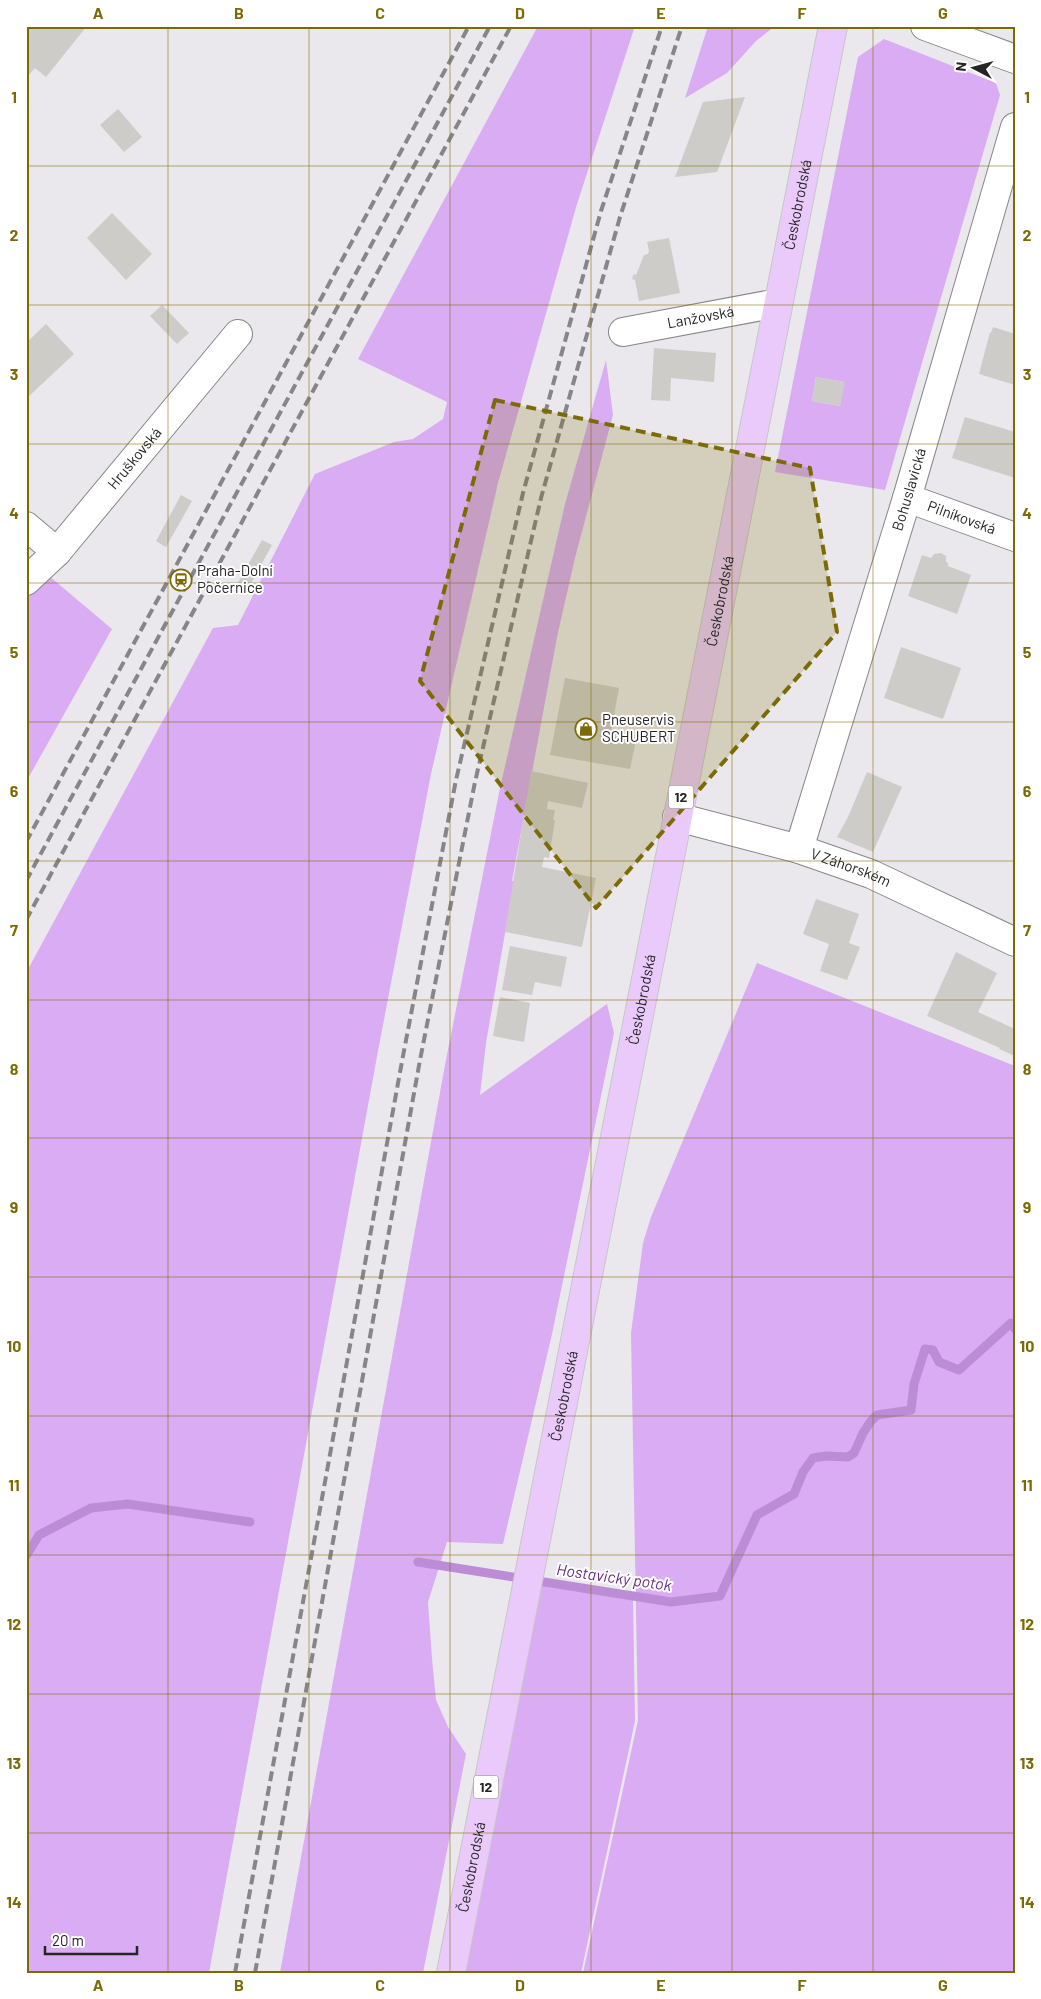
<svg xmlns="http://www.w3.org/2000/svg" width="1041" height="1999" font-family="Barlow,sans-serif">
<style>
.green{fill:#d9acf3;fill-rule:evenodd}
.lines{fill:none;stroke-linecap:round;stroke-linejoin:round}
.stream{stroke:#bc8dd6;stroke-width:9}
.building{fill:#cdccc8}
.street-casing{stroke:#888689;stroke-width:30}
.primary-casing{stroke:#c6c6c7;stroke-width:30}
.street{stroke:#fff;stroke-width:28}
.primary{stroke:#eacafb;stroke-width:28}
.rail{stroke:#868588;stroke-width:4;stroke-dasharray:10 5;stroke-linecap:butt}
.marked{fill:#7c6b04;fill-opacity:0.2;stroke:#7c6b04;stroke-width:4;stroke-dasharray:10 6;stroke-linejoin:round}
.grid{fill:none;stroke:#7c6b04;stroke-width:1;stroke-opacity:0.55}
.labels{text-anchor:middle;stroke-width:4;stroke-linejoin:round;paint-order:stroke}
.shield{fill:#fff;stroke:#666667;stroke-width:1}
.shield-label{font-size:14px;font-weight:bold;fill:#252526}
.street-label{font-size:15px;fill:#252526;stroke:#fff}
.poi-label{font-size:15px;fill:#252526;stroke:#fff;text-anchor:start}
.water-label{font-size:16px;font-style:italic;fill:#672d82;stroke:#fff}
.neatline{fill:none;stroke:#7c6b04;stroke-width:2}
.grid-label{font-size:16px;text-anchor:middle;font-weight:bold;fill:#7c6b04}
</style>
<rect width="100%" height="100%" fill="#eae8ec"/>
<g class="green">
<polygon points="538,26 635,26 577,204 498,483 431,774 378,1051 209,1973 26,1973 26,973 213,628 238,625 315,474 394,442 413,439 443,419 447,402 358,359"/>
<polygon points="708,26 775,26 756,41 727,73 685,98"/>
<path d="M884,39l112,44 4,12 -115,395 -110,-18 83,-415zM816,377l28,5 -4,24 -28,-5z"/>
<polygon points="606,360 613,415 575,558 557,637 512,881 514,881 486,1043 480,1095 607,1004 614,1033 552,1334 503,1544 447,1542 428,1602 432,1659 436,1700 448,1727 466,1754 423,1973 280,1973 445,1065 500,788 565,504"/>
<polygon points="49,576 112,629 26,782 26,599"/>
<polygon points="757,963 1015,1066 1015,1973 583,1973 638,1720 631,1333 643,1243 651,1217"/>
<polygon points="531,1584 633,1599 635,1721 581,1973 455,1973"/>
</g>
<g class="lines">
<g class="stream">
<polyline points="26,1556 39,1535 91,1508 128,1504 250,1522"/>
<polyline points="418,1562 671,1602 720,1596 757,1515 794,1494 803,1472 813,1458 826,1456 848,1457 854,1453 863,1433 871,1421 877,1415 911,1410 914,1384 925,1349 933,1350 939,1362 959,1370 1011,1323 1015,1329"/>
</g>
</g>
<g class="building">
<polygon points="29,26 87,26 46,77 35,68 26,78 26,30"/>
<polygon points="745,97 717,172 675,177 703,102"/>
<polygon points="118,109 142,137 124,152 100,125"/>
<polygon points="112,213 152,254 126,280 87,238"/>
<polygon points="669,238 680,293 639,301 635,280 632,279 634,274 636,275 644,255 648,254 649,251 647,242"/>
<polygon points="162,305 189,333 177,344 150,316"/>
<polygon points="46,324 74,354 28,397 26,396 26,343"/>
<polygon points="993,327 1015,334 1015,385 979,374 990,332 991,333"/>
<polygon points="654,348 716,353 714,382 671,378 670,401 651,400"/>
<polygon points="816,377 845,382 840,406 812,401"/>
<polygon points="965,417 1015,432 1015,478 952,458"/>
<polygon points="181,495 192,501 166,547 156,541"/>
<polygon points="262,540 272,545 247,591 236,586"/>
<polygon points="941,553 946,556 946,562 948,563 948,566 971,575 957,614 908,596 922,555 931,558 934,554"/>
<polygon points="901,647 961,668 943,719 884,698"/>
<polygon points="565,678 619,688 610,736 636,740 630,769 550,755"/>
<polygon points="531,771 588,783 582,808 548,801 547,809 555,810 553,820 555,820 549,858 544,857 542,867 596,878 582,947 505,932"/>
<polygon points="867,772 902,787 873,852 837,837 848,817"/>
<polygon points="816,899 859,914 849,943 860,947 847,980 820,971 829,944 803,934"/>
<polygon points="510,946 567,957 561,987 535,982 532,995 502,990"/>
<polygon points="956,952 997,973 978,1012 1015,1029 1015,1056 999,1049 1000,1048 927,1016"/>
<polygon points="500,997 530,1003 524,1042 493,1036"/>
</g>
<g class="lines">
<g class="street-casing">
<g id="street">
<polyline points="925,26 1015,59"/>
<path id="s1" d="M623,332l155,-29"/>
<path id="s2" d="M907,498l108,39"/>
<polyline points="26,526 57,552"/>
<path id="s3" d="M26,581l31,-29 181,-218"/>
<path id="s4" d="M677,817l122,32 72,25 144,68"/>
<path id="s5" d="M799,849l108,-351 108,-371"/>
</g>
</g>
<g class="primary-casing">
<g id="primary">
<path id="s6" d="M451,1973l382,-1947"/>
</g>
</g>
<use href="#street" class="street"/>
<use href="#primary" class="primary"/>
<g class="rail">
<polyline points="26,842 469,26"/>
<polyline points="26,881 490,26"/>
<polyline points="26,920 511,26"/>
<polyline points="235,1973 403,1056 456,780 523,493 601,211 662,26"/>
<polyline points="255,1973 420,1060 475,782 541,498 620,217 682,26"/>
</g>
</g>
<path class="marked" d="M495,400l315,68 27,164 -241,276 -176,-227z"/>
<path class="grid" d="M168,26v1947M309,26v1947M450,26v1947M591,26v1947M732,26v1947M873,26v1947M26,166h989M26,305h989M26,444h989M26,583h989M26,722h989M26,861h989M26,1000h989M26,1138h989M26,1277h989M26,1416h989M26,1555h989M26,1694h989M26,1833h989"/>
<defs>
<g id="station-ring" transform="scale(1.125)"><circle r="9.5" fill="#fff" stroke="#7c6b04" stroke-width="1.5"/><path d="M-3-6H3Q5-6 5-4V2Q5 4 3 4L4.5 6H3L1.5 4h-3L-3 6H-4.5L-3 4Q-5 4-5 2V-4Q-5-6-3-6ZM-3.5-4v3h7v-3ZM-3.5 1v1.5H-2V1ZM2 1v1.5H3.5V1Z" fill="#7c6b04"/></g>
<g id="shop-ring" transform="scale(1.125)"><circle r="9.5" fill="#fff" stroke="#7c6b04" stroke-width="1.5"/><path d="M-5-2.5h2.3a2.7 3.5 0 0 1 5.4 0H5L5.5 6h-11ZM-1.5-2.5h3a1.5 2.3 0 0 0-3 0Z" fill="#7c6b04"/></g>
</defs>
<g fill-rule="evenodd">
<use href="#station-ring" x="181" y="580"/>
<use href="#shop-ring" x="586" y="729"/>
</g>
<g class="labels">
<g class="shield">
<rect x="668.5" y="785.5" width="25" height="23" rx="4"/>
<rect x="473.5" y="1775.5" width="25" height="23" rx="4"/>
</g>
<g class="shield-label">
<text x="681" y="802">12</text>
<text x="486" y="1792">12</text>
</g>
<g class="street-label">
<text dy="5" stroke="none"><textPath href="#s6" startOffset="1802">Českobrodská</textPath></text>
<text dy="5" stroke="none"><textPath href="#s1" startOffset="79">Lanžovská</textPath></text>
<text dy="5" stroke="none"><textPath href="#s3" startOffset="164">Hruškovská</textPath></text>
<text dy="5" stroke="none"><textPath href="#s5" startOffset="376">Bohuslavická</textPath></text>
<text dy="5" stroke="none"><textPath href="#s2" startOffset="58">Pilníkovská</textPath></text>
<text dy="5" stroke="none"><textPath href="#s6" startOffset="1398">Českobrodská</textPath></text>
<text dy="5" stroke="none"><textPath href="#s4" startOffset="181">V Záhorském</textPath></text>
<text dy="5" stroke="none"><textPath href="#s6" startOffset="992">Českobrodská</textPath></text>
<text dy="5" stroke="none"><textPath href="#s6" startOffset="588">Českobrodská</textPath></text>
<text dy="5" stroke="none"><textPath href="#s6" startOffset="108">Českobrodská</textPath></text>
</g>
<g class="poi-label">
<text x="197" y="576">Praha-Dolní<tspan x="197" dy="17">Počernice</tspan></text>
<text x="602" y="725">Pneuservis<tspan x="602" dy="17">SCHUBERT</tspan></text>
</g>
<g class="water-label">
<text transform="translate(614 1577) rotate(8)" y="6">Hostavický potok</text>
</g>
</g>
<rect width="1041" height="1999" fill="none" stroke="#ffffff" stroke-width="55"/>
<g transform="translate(974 68) rotate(276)" stroke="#ffffff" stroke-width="4" paint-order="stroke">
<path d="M0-4L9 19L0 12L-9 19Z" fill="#252526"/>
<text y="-8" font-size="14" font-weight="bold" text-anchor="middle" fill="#252526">N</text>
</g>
<path d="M45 1946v8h92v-8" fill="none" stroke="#252526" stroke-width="2.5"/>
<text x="52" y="1946" font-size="15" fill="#252526" stroke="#ffffff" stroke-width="4" paint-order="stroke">20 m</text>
<rect x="28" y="28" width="986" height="1944" class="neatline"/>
<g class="grid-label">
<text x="98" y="19">A</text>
<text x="239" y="19">B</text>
<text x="380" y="19">C</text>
<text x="520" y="19">D</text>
<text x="661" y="19">E</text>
<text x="802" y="19">F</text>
<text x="943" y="19">G</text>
<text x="14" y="103">1</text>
<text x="1027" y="103">1</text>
<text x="14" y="241">2</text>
<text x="1027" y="241">2</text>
<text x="14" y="380">3</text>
<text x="1027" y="380">3</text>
<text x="14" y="519">4</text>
<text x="1027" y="519">4</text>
<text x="14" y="658">5</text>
<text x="1027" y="658">5</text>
<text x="14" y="797">6</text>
<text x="1027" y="797">6</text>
<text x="14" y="936">7</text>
<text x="1027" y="936">7</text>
<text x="14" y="1075">8</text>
<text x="1027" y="1075">8</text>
<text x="14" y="1213">9</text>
<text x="1027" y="1213">9</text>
<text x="14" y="1352">10</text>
<text x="1027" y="1352">10</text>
<text x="14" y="1491">11</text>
<text x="1027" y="1491">11</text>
<text x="14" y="1630">12</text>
<text x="1027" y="1630">12</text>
<text x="14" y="1769">13</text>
<text x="1027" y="1769">13</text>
<text x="14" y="1908">14</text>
<text x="1027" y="1908">14</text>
<text x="98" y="1991">A</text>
<text x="239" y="1991">B</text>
<text x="380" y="1991">C</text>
<text x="520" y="1991">D</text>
<text x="661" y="1991">E</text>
<text x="802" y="1991">F</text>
<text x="943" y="1991">G</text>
</g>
</svg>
